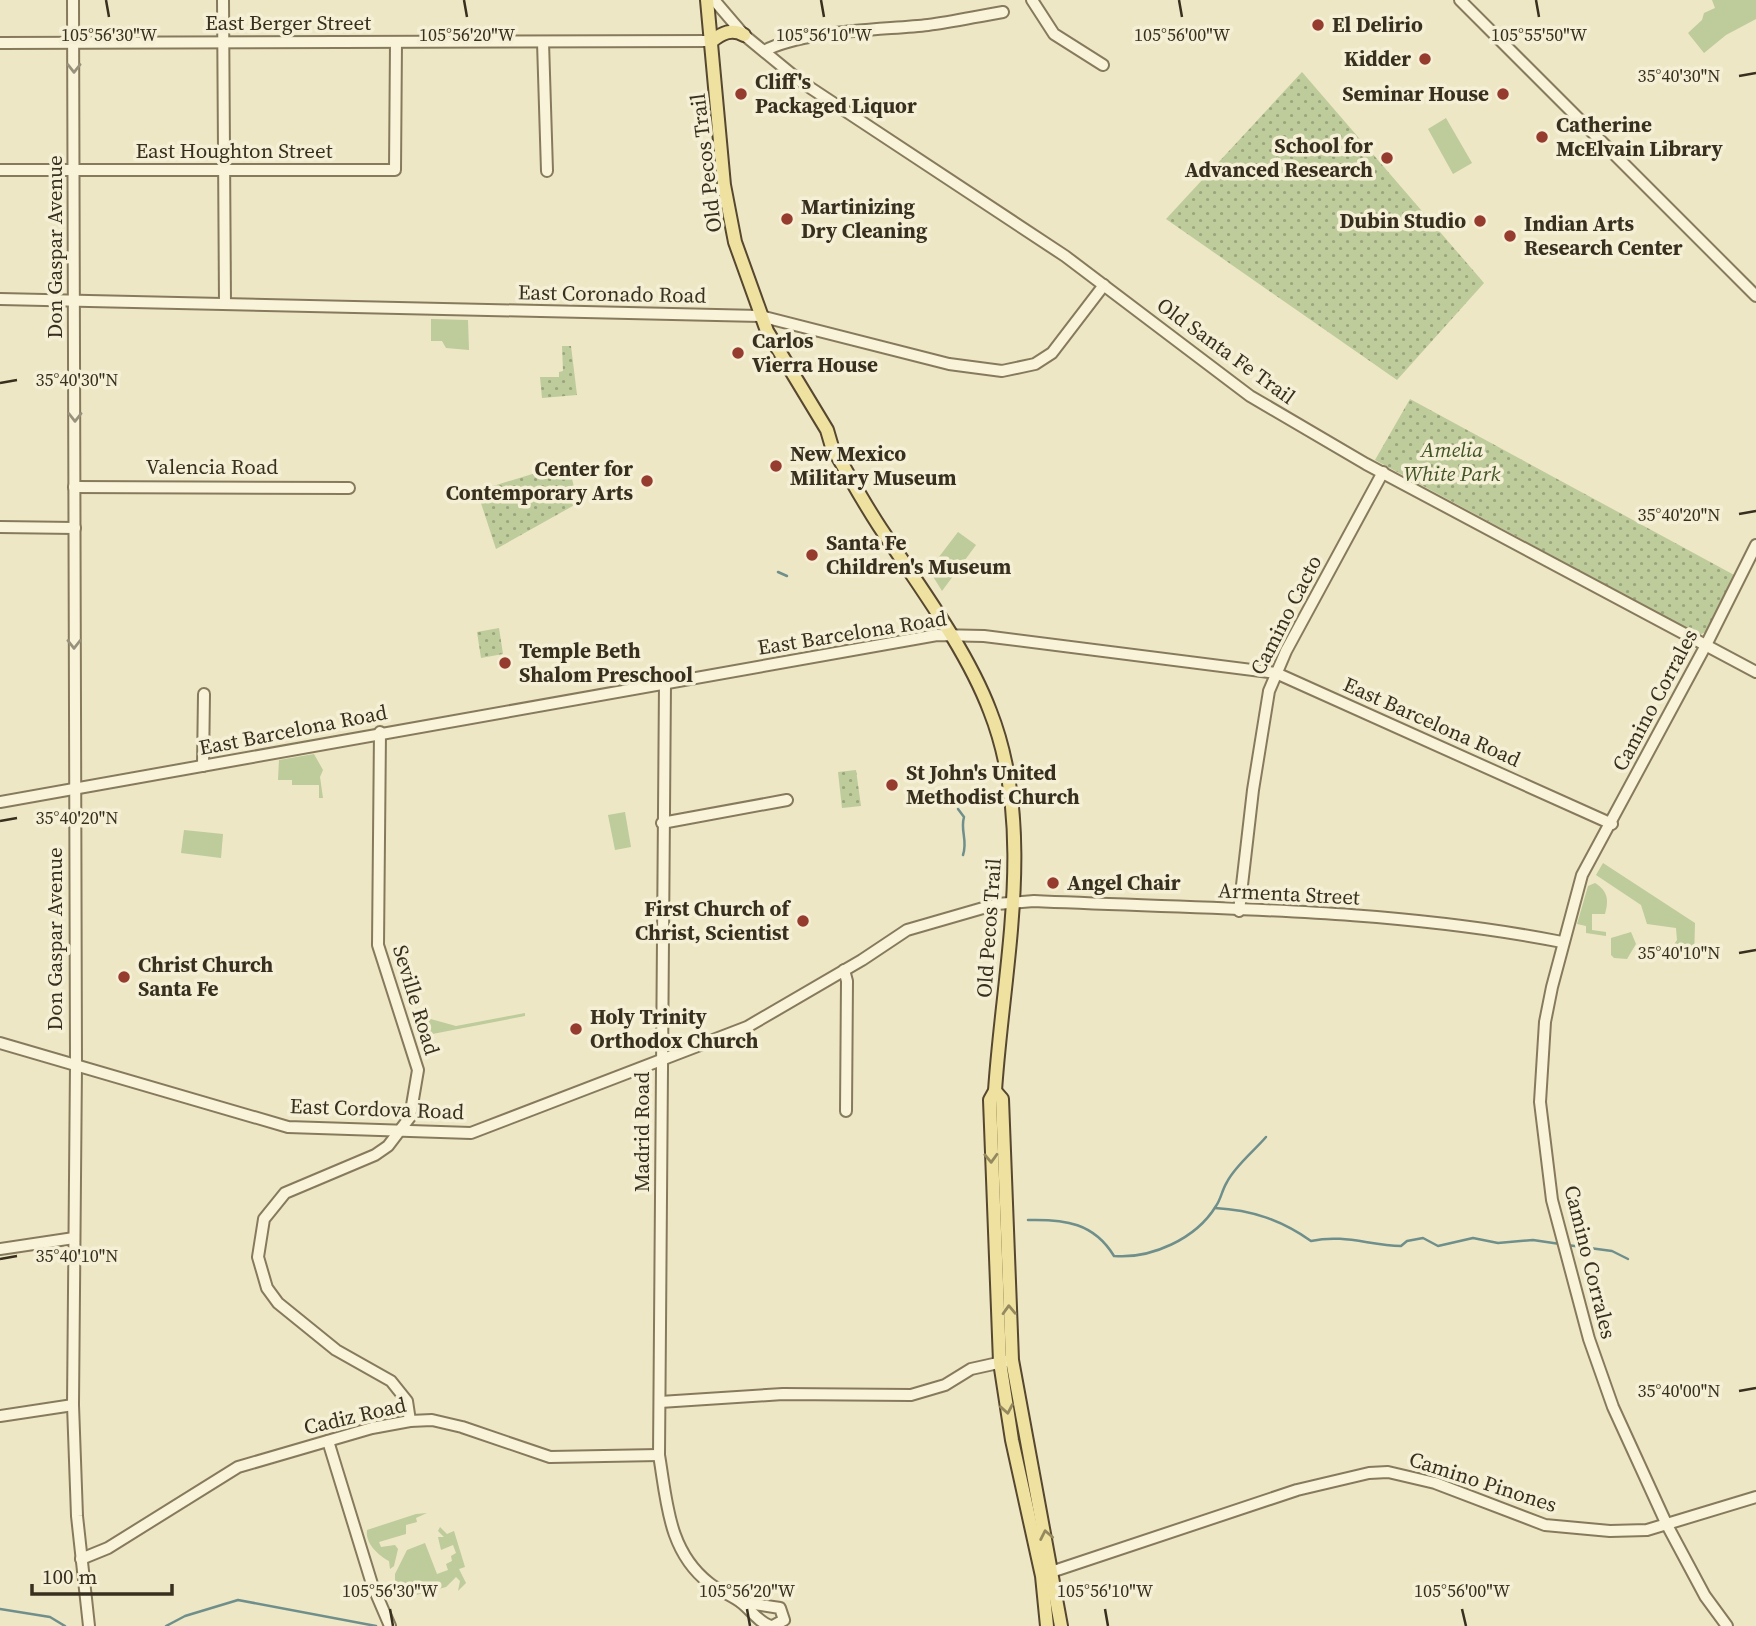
<svg xmlns="http://www.w3.org/2000/svg" width="1756" height="1626" font-family="'Source Serif 4',serif">
<style>
.grass{fill:url(#grass-dots)}
.garden{fill:#becb9a}
.lines{fill:none;stroke-linecap:round;stroke-linejoin:round}
.stream{stroke:#6e8f8b;stroke-width:2.5}
.minor-casing{stroke:#877a5c;stroke-width:14}
.major-casing{stroke:#554730;stroke-width:16}
.minor{stroke:#f8f3d9;stroke-width:10}
.major{stroke:#efe19f;stroke-width:12}
.oneway{stroke:#98917c}
.oneway2{stroke:#94885f}
.ticks{fill:none;stroke:#382f1f;stroke-width:2.5}
.poi-dot{fill:#953c2e;stroke:#f5f0d5;stroke-width:2.5}
.labels{text-anchor:middle;stroke-width:7;stroke-linejoin:round;paint-order:stroke}
.street-label{font-size:21px;fill:#382f1f;stroke:#f5f0d5}
.poi-label{font-size:21px;font-weight:bold;fill:#382f1f;stroke:#f5f0d5;text-anchor:start}
.park-label{font-size:21px;font-style:italic;fill:#425427;stroke:#f5f0d5}
.ticks-label{font-size:18px;text-anchor:middle;fill:#382f1f;stroke:#f5f0d5;stroke-width:7;stroke-linejoin:round;paint-order:stroke}
</style>
<defs>
<pattern id="grass-dots" width="8" height="8" patternUnits="userSpaceOnUse" patternTransform="scale(1.75)"><rect width="8" height="8" fill="#becb9a"/><path d="M2 2h.1M6 6h.1" fill="none" stroke="#9ba57d" stroke-width="1.8" stroke-linecap="round"/></pattern>
</defs>
<rect width="100%" height="100%" fill="#ede7c5"/>
<g class="grass">
<polygon points="1302,72 1484,283 1397,380 1166,219"/>
<polygon points="562,346 571,346 577,395 542,398 540,377 559,377 559,372 563,371"/>
<polygon points="1410,399 1736,576 1708,631 1699,635 1375,460"/>
<polygon points="568,463 578,503 496,549 477,491"/>
<polygon points="499,628 503,654 481,658 477,632"/>
<polygon points="856,770 861,806 842,808 838,772"/>
</g>
<g class="garden">
<polygon points="1712,0 1756,0 1756,19 1726,35 1704,53 1688,33 1702,20 1704,13 1715,8"/>
<polygon points="1446,118 1472,163 1453,174 1428,129"/>
<polygon points="431,319 468,320 469,350 446,348 442,341 431,341"/>
<polygon points="958,532 976,545 942,591 929,570"/>
<polygon points="314,754 323,770 320,777 323,798 319,798 319,785 292,785 292,780 278,780 279,760"/>
<polygon points="625,812 631,847 615,850 608,815"/>
<polygon points="184,830 223,834 221,858 181,853"/>
<polygon points="1603,863 1695,923 1694,961 1679,957 1673,946 1677,940 1676,928 1647,924 1641,905 1596,875"/>
<path d="M1595,883c13,8 14,17 10,31h-13v16l14,2v4l-20,-3v-7l-9,-2 11,-38z"/>
<polygon points="1631,932 1636,944 1627,959 1614,958 1611,955 1611,938"/>
<polygon points="525,1013 525,1016 422,1036 416,1022 427,1018 456,1026"/>
<path d="M427,1513l-11,5 1,4 -11,3v9l-27,8 2,5 14,-2 3,4 -4,17 -4,3 -1,-8c-11,-6 -24,-18 -22,-31l49,-16z"/>
<polygon points="440,1527 447,1534 454,1531 465,1567 459,1569 466,1583 458,1591 460,1581 456,1577 446,1587 416,1595 395,1583 395,1574 407,1550 425,1543 437,1574 448,1570 446,1564 452,1561 451,1556 456,1553 453,1545 441,1550 438,1537 444,1537 438,1531"/>
</g>
<g class="lines">
<g class="stream">
<polyline points="778,572 787,576"/>
<path d="M958,809l6,8c-4,14 4,23 -1,38"/>
<path d="M1215,1208c37,2 66,12 96,33 33,-7 57,4 90,5l6,-5 16,-3 15,8 35,-8 25,5 35,-3 27,4"/>
<path d="M1028,1220c37,-1 66,3 86,36 37,3 82,-17 102,-50 5,-7 6,-16 11,-24 8,-16 27,-31 39,-45"/>
<polyline points="1567,1245 1612,1251 1628,1259"/>
<polyline points="0,1609 50,1617 65,1626"/>
<polyline points="166,1626 185,1616 238,1600 376,1626"/>
</g>
<g class="minor-casing">
<g id="minor">
<polyline points="73,0 76,1065 73,1405 77,1516 89,1626"/>
<polyline points="223,0 225,303"/>
<polyline points="714,0 744,35 800,81 1065,256 1250,396 1366,464 1756,672"/>
<polyline points="1032,0 1054,34 1103,65"/>
<polyline points="1460,0 1756,296"/>
<polyline points="543,42 547,171"/>
<polyline points="0,43 712,41"/>
<path d="M764,51c39,-21 119,-21 164,-26 25,-3 50,-9 75,-13"/>
<polyline points="0,170 395,170 396,42"/>
<polyline points="0,299 760,316 949,364 1002,371 1035,364 1052,353 1104,285"/>
<polyline points="74,487 349,488"/>
<polyline points="0,527 75,528"/>
<path d="M665,683l-6,772c8,47 9,96 50,128 10,8 23,12 33,20 10,8 16,19 29,23"/>
<polyline points="380,732 378,945 418,1070 410,1117 388,1146 375,1155 285,1193 264,1219 258,1257 267,1288 278,1303 336,1350 391,1381 407,1401 410,1421"/>
<polyline points="203,766 204,694"/>
<polyline points="0,802 937,635 984,636 1276,673 1612,824"/>
<polyline points="662,823 787,800"/>
<polyline points="1239,911 1253,790 1269,691 1286,651 1383,472"/>
<polyline points="844,970 847,981 846,1111"/>
<path d="M0,1043l288,84 183,6 276,-106 115,-67 45,-30 90,-26 37,-3c176,8 355,7 528,41"/>
<polyline points="0,1249 74,1238"/>
<polyline points="660,1402 783,1394 911,1395 945,1385 971,1369 1007,1361"/>
<polyline points="0,1416 73,1405"/>
<polyline points="328,1441 372,1584 390,1626"/>
<polyline points="81,1559 108,1548 238,1467 372,1428 410,1421 432,1420 462,1427 550,1457 659,1455"/>
<polyline points="1045,1574 1297,1490 1369,1473 1388,1472 1435,1483 1545,1525 1610,1531 1647,1530 1756,1497"/>
<polyline points="741,1602 780,1608 784,1620 773,1626"/>
<polyline points="1727,1626 1705,1596 1667,1525 1613,1407 1589,1339 1552,1200 1540,1102 1545,1022 1552,987 1582,875 1706,645 1756,545"/>
</g>
</g>
<g class="major-casing">
<g id="major">
<path d="M707,0l17,185 11,57 32,89 60,99 5,17c19,31 36,65 58,95 35,52 78,111 100,169 47,119 13,257 5,380l-5,9 10,262 12,78 30,136 5,50"/>
<path d="M712,41c10,-8 20,-13 32,-6"/>
<polyline points="995,1091 1002,1099 1012,1360 1061,1626"/>
</g>
</g>
<use href="#minor" class="minor"/>
<use href="#major" class="major"/>
</g>
<defs><path id="oneway-chevron" d="M-2-3.5L2.5 0L-2 3.5" fill="none" stroke-width="1.6" stroke-linecap="round" stroke-linejoin="round" transform="scale(1.75)"/></defs>
<g class="oneway">
<use href="#oneway-chevron" transform="translate(74 68) rotate(90)"/>
<use href="#oneway-chevron" transform="translate(75 417) rotate(90)"/>
<use href="#oneway-chevron" transform="translate(74 644) rotate(90)"/>
</g>
<g class="oneway2">
<use href="#oneway-chevron" transform="translate(991 1158) rotate(88)"/>
<use href="#oneway-chevron" transform="translate(1009 1310) rotate(-92)"/>
<use href="#oneway-chevron" transform="translate(1007 1409) rotate(80)"/>
<use href="#oneway-chevron" transform="translate(1046 1535) rotate(-101)"/>
</g>
<path class="ticks" d="M106,0l3,17M464,0l3,17M821,0l3,17M1179,0l3,17M1536,0l3,17M1739,76l17,-3M0,383l17,-3M1739,514l17,-3M0,821l17,-3M1739,953l17,-3M0,1259l17,-3M1739,1391l17,-3M390,1609l3,17M747,1609l3,17M1105,1609l3,17M1462,1609l4,17"/>
<g class="poi-dot">
<circle cx="1318" cy="25" r="7"/>
<circle cx="1425" cy="59" r="7"/>
<circle cx="741" cy="94" r="7"/>
<circle cx="1503" cy="94" r="7"/>
<circle cx="1542" cy="137" r="7"/>
<circle cx="1387" cy="158" r="7"/>
<circle cx="787" cy="219" r="7"/>
<circle cx="1480" cy="221" r="7"/>
<circle cx="1510" cy="236" r="7"/>
<circle cx="738" cy="353" r="7"/>
<circle cx="776" cy="466" r="7"/>
<circle cx="647" cy="481" r="7"/>
<circle cx="812" cy="555" r="7"/>
<circle cx="505" cy="663" r="7"/>
<circle cx="892" cy="785" r="7"/>
<circle cx="1053" cy="883" r="7"/>
<circle cx="803" cy="921" r="7"/>
<circle cx="124" cy="977" r="7"/>
<circle cx="576" cy="1029" r="7"/>
</g>
<g class="labels">
<g class="street-label">
<text x="288" y="30">East Berger Street</text>
<text x="234" y="158">East Houghton Street</text>
<text transform="translate(706 163) rotate(-97)" y="7">Old Pecos Trail</text>
<text transform="translate(55 247) rotate(-90)" y="7">Don Gaspar Avenue</text>
<text transform="translate(612 294) rotate(1)" y="7">East Coronado Road</text>
<text transform="translate(1226 351) rotate(36)" y="7">Old Santa Fe Trail</text>
<text x="212" y="474">Valencia Road</text>
<text transform="translate(1286 615) rotate(-63)" y="7">Camino Cacto</text>
<text transform="translate(852 633) rotate(-9)" y="7">East Barcelona Road</text>
<text transform="translate(1655 700) rotate(-62)" y="7">Camino Corrales</text>
<text transform="translate(1432 722) rotate(24)" y="7">East Barcelona Road</text>
<text transform="translate(293 730) rotate(-11)" y="7">East Barcelona Road</text>
<text transform="translate(1289 894) rotate(3)" y="7">Armenta Street</text>
<text transform="translate(989 928) rotate(-86)" y="7">Old Pecos Trail</text>
<text transform="translate(55 939) rotate(-90)" y="7">Don Gaspar Avenue</text>
<text transform="translate(416 1000) rotate(73)" y="7">Seville Road</text>
<text transform="translate(377 1109) rotate(2)" y="7">East Cordova Road</text>
<text transform="translate(642 1132) rotate(-90)" y="7">Madrid Road</text>
<text transform="translate(1590 1262) rotate(76)" y="7">Camino Corrales</text>
<text transform="translate(355 1416) rotate(-13)" y="7">Cadiz Road</text>
<text transform="translate(1483 1482) rotate(18)" y="7">Camino Pinones</text>
</g>
<g class="poi-label">
<text x="1332" y="32">El Delirio</text>
<text x="1411" y="66" text-anchor="end">Kidder</text>
<text x="755" y="89">Cliff's<tspan x="755" dy="24">Packaged Liquor</tspan></text>
<text x="1489" y="101" text-anchor="end">Seminar House</text>
<text x="1556" y="132">Catherine<tspan x="1556" dy="24">McElvain Library</tspan></text>
<text x="1373" y="153" text-anchor="end">School for<tspan x="1373" dy="24">Advanced Research</tspan></text>
<text x="801" y="214">Martinizing<tspan x="801" dy="24">Dry Cleaning</tspan></text>
<text x="1466" y="228" text-anchor="end">Dubin Studio</text>
<text x="1524" y="231">Indian Arts<tspan x="1524" dy="24">Research Center</tspan></text>
<text x="752" y="348">Carlos<tspan x="752" dy="24">Vierra House</tspan></text>
<text x="790" y="461">New Mexico<tspan x="790" dy="24">Military Museum</tspan></text>
<text x="633" y="476" text-anchor="end">Center for<tspan x="633" dy="24">Contemporary Arts</tspan></text>
<text x="826" y="550">Santa Fe<tspan x="826" dy="24">Children's Museum</tspan></text>
<text x="519" y="658">Temple Beth<tspan x="519" dy="24">Shalom Preschool</tspan></text>
<text x="906" y="780">St John's United<tspan x="906" dy="24">Methodist Church</tspan></text>
<text x="1067" y="890">Angel Chair</text>
<text x="789" y="916" text-anchor="end">First Church of<tspan x="789" dy="24">Christ, Scientist</tspan></text>
<text x="138" y="972">Christ Church<tspan x="138" dy="24">Santa Fe</tspan></text>
<text x="590" y="1024">Holy Trinity<tspan x="590" dy="24">Orthodox Church</tspan></text>
</g>
<g class="park-label">
<text x="1452" y="457">Amelia<tspan x="1452" dy="24">White Park</tspan></text>
</g>
</g>
<g class="ticks-label">
<text x="109" y="41">105°56'30"W</text>
<text x="467" y="41">105°56'20"W</text>
<text x="824" y="41">105°56'10"W</text>
<text x="1182" y="41">105°56'00"W</text>
<text x="1539" y="41">105°55'50"W</text>
<text x="1679" y="82">35°40'30"N</text>
<text x="77" y="386">35°40'30"N</text>
<text x="1679" y="521">35°40'20"N</text>
<text x="77" y="824">35°40'20"N</text>
<text x="1679" y="959">35°40'10"N</text>
<text x="77" y="1262">35°40'10"N</text>
<text x="1679" y="1397">35°40'00"N</text>
<text x="390" y="1597">105°56'30"W</text>
<text x="747" y="1597">105°56'20"W</text>
<text x="1105" y="1597">105°56'10"W</text>
<text x="1462" y="1597">105°56'00"W</text>
</g>
<path d="M32 1584v10h140v-10" fill="none" stroke="#382f1f" stroke-width="3.5"/>
<text x="42" y="1584" font-size="21" fill="#382f1f" stroke="#f5f0d5" stroke-width="5" paint-order="stroke">100 m</text>
</svg>
